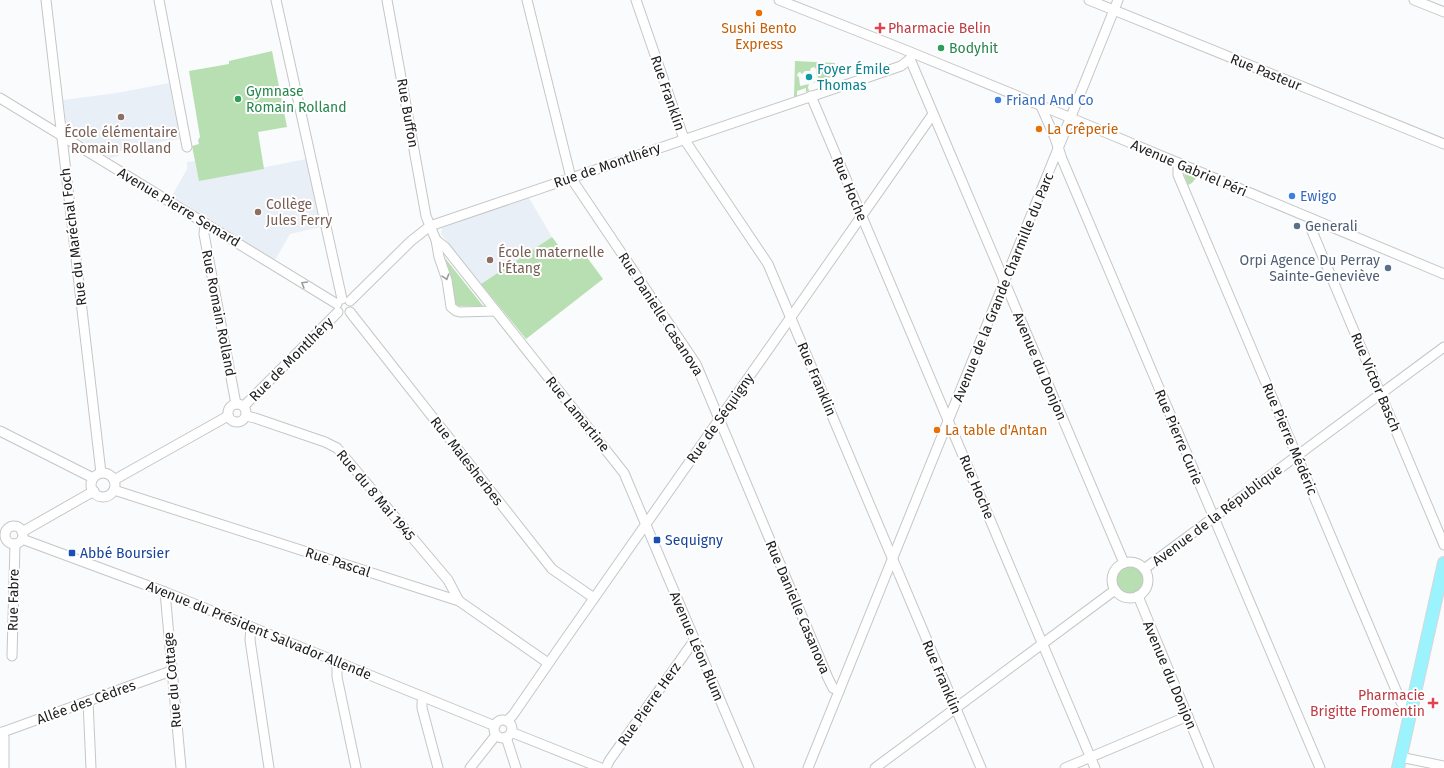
<svg xmlns="http://www.w3.org/2000/svg" width="1444" height="768" font-family="'Fira Sans',sans-serif">
<style>
.built{fill:#e9eff7}
.green{fill:#b8dfb1}
.lines{fill:none;stroke-linecap:round;stroke-linejoin:round}
.minor-casing{stroke:#c5c6c7;stroke-width:11}
.major-casing{stroke:#d7d7d7;stroke-width:14}
.minor{stroke:#fff;stroke-width:9}
.major{stroke:#9af3fd;stroke-width:12}
.oneway{stroke:#9b9b9b}
.food-dot{fill:#e8710a;stroke:#fff;stroke-width:1.5}
.health-dot{fill:#e0444e;stroke:#fff;stroke-width:1.5}
.leisure-dot{fill:#2e9e5b;stroke:#fff;stroke-width:1.5}
.culture-dot{fill:#0f9aa8;stroke:#fff;stroke-width:1.5}
.shop-dot{fill:#3f7fe0;stroke:#fff;stroke-width:1.5}
.education-dot{fill:#8d6e63;stroke:#fff;stroke-width:1.5}
.service-dot{fill:#5c6f8a;stroke:#fff;stroke-width:1.5}
.transit-dot{fill:#1a4fb4;stroke:#fff;stroke-width:1.5}
.labels{text-anchor:middle;stroke-width:4;stroke-linejoin:round;paint-order:stroke}
.food-label{font-size:14px;fill:#c56008;stroke:#fff;text-anchor:start}
.health-label{font-size:14px;fill:#be3a42;stroke:#fff;text-anchor:start}
.leisure-label{font-size:14px;fill:#27864d;stroke:#fff;text-anchor:start}
.culture-label{font-size:14px;fill:#0d838f;stroke:#fff;text-anchor:start}
.street-label{font-size:14px;fill:#202021;stroke:#fff}
.shop-label{font-size:14px;fill:#366cbe;stroke:#fff;text-anchor:start}
.education-label{font-size:14px;fill:#785e54;stroke:#fff;text-anchor:start}
.service-label{font-size:14px;fill:#4e5e75;stroke:#fff;text-anchor:start}
.transit-label{font-size:14px;fill:#164399;stroke:#fff;text-anchor:start}
</style>
<rect width="100%" height="100%" fill="#fafbfc"/>
<g class="built">
<polygon points="169,83 180,139 128,147 128,149 118,152 119,156 110,158 70,133 67,129 63,100 117,93"/>
<polygon points="306,159 321,227 290,234 275,260 172,196 187,169 187,162 195,161 199,180"/>
<polygon points="529,198 552,237 481,284 441,234 442,228"/>
</g>
<g class="green">
<polygon points="272,51 287,127 258,132 264,169 199,181 192,146 199,144 198,140 200,137 189,71 229,64 229,61"/>
<polygon points="795,61 835,63 834,76 812,83 819,79 816,74 816,69 814,67 811,68 810,71 805,71 802,74 800,72 798,73 797,76 799,77 800,86 809,84 808,87 809,91 806,92 806,88 797,91 797,96 794,97"/>
<polygon points="1185,173 1196,178 1192,183 1188,185 1184,174"/>
<polygon points="552,237 570,261 583,252 603,279 526,339 481,284"/>
<polygon points="445,258 483,306 459,306 455,304 452,279"/>
<circle cx="1130" cy="580" r="14"/>
</g>
<g class="lines">
<g class="minor-casing">
<g id="minor">
<polyline points="46,0 101,473"/>
<polyline points="159,0 187,147"/>
<polyline points="276,0 342,299"/>
<polyline points="387,0 426,216 430,226 436,240 439,257 447,280 451,307 456,311 460,312 496,311"/>
<polyline points="527,0 571,178 696,364 828,678 833,688 839,691"/>
<polyline points="636,0 684,139 768,264 981,768"/>
<polyline points="779,0 903,49 1071,118 1444,274"/>
<polyline points="1089,0 1444,144"/>
<polyline points="1414,0 1444,12"/>
<polyline points="910,59 1124,563"/>
<polyline points="811,96 1095,768"/>
<polyline points="0,98 337,304"/>
<polyline points="1041,106 1055,138 1062,159 1320,768"/>
<polyline points="1178,163 1178,175 1401,702 1405,708 1410,712"/>
<polyline points="1312,219 1311,227 1312,231 1444,545"/>
<polyline points="205,223 204,234 236,404"/>
<polyline points="436,240 445,247 624,473 749,768"/>
<polyline points="350,301 411,241 430,226 901,66 910,59"/>
<polyline points="350,312 552,569 594,598"/>
<circle cx="237" cy="413" r="9"/>
<polyline points="244,406 338,312"/>
<polyline points="246,416 255,418 325,442 337,448 448,580 459,601"/>
<polyline points="0,431 93,478"/>
<circle cx="103" cy="485" r="12"/>
<polyline points="114,480 228,416"/>
<polyline points="114,490 459,601 548,663"/>
<circle cx="14" cy="535" r="9"/>
<polyline points="22,532 94,491"/>
<polyline points="22,539 165,592 495,726"/>
<circle cx="1130" cy="580" r="18"/>
<polyline points="1144,569 1444,347"/>
<polyline points="165,592 181,768"/>
<polyline points="1138,596 1209,768"/>
<polyline points="251,627 250,640 269,768"/>
<polyline points="12,656 15,544"/>
<polyline points="337,661 337,677 356,768"/>
<polyline points="423,697 422,703 422,708 438,768"/>
<polyline points="88,701 91,768"/>
<circle cx="503" cy="729" r="9"/>
<polyline points="507,721 513,715 555,654 933,114"/>
<polyline points="2,732 4,737 4,768"/>
<polyline points="511,732 601,768"/>
<polyline points="0,733 171,671"/>
<polyline points="506,737 516,768"/>
<polyline points="1400,757 1444,766"/>
<polyline points="470,768 496,735"/>
<polyline points="606,768 609,761 691,645 695,642"/>
<polyline points="808,768 1118,0"/>
<polyline points="875,768 1115,590"/>
<polyline points="1065,768 1188,716"/>
</g>
</g>
<g class="major-casing">
<polyline id="major" points="1398,768 1444,563"/>
</g>
<use href="#minor" class="minor"/>
<use href="#major" class="major"/>
</g>
<defs><path id="oneway-chevron" d="M-2-3.5L2.5 0L-2 3.5" fill="none" stroke-width="1.6" stroke-linecap="round" stroke-linejoin="round"/></defs>
<g class="oneway">
<use href="#oneway-chevron" transform="translate(446 277) rotate(73)"/>
<use href="#oneway-chevron" transform="translate(304 284) rotate(-149)"/>
</g>
<g class="food-dot">
<circle cx="759" cy="13" r="4"/>
<circle cx="1039" cy="129" r="4"/>
<circle cx="937" cy="430" r="4"/>
</g>
<g class="health-dot">
<path d="M878 22h4v4h4v4h-4v4h-4v-4h-4v-4h4z"/>
<path d="M1431 697h4v4h4v4h-4v4h-4v-4h-4v-4h4z"/>
</g>
<g class="leisure-dot">
<circle cx="941" cy="48" r="4"/>
<circle cx="238" cy="99" r="4"/>
</g>
<circle class="culture-dot" cx="809" cy="77" r="4"/>
<g class="shop-dot">
<circle cx="998" cy="100" r="4"/>
<circle cx="1292" cy="196" r="4"/>
</g>
<g class="education-dot">
<circle cx="121" cy="117" r="4"/>
<circle cx="258" cy="212" r="4"/>
<circle cx="490" cy="260" r="4"/>
</g>
<g class="service-dot">
<circle cx="1297" cy="226" r="4"/>
<circle cx="1388" cy="268" r="4"/>
</g>
<g class="transit-dot">
<rect x="653" y="536" width="8" height="8" rx="2"/>
<rect x="68" y="549" width="8" height="8" rx="2"/>
</g>
<g class="labels">
<g class="food-label">
<text x="759" y="33" text-anchor="middle">Sushi Bento<tspan x="759" dy="16">Express</tspan></text>
<text x="1047" y="134">La Crêperie</text>
<text x="945" y="435">La table d'Antan</text>
</g>
<g class="health-label">
<text x="888" y="33">Pharmacie Belin</text>
<text x="1425" y="700" text-anchor="end">Pharmacie<tspan x="1425" dy="16">Brigitte Fromentin</tspan></text>
</g>
<g class="leisure-label">
<text x="949" y="53">Bodyhit</text>
<text x="246" y="96">Gymnase<tspan x="246" dy="16">Romain Rolland</tspan></text>
</g>
<g class="culture-label">
<text x="817" y="74">Foyer Émile<tspan x="817" dy="16">Thomas</tspan></text>
</g>
<g class="street-label">
<text transform="translate(1266 72) rotate(22)" y="5">Rue Pasteur</text>
<text transform="translate(668 93) rotate(71)" y="5">Rue Franklin</text>
<text transform="translate(408 113) rotate(80)" y="5">Rue Buffon</text>
<text transform="translate(607 165) rotate(-19)" y="5">Rue de Montlhéry</text>
<text transform="translate(1189 168) rotate(23)" y="5">Avenue Gabriel Péri</text>
<text transform="translate(850 189) rotate(67)" y="5">Rue Hoche</text>
<text transform="translate(179 207) rotate(31)" y="5">Avenue Pierre Semard</text>
<text transform="translate(73 237) rotate(-97)" y="5">Rue du Maréchal Foch</text>
<text transform="translate(1003 287) rotate(-68)" y="5">Avenue de la Grande Charmille du Parc</text>
<text transform="translate(219 313) rotate(79)" y="5">Rue Romain Rolland</text>
<text transform="translate(661 314) rotate(57)" y="5">Rue Danielle Casanova</text>
<text transform="translate(291 359) rotate(-45)" y="5">Rue de Montlhéry</text>
<text transform="translate(1040 366) rotate(67)" y="5">Avenue du Donjon</text>
<text transform="translate(817 379) rotate(67)" y="5">Rue Franklin</text>
<text transform="translate(1376 382) rotate(67)" y="5">Rue Victor Basch</text>
<text transform="translate(578 414) rotate(51)" y="5">Rue Lamartine</text>
<text transform="translate(720 418) rotate(-55)" y="5">Rue de Séquigny</text>
<text transform="translate(1179 437) rotate(67)" y="5">Rue Pierre Curie</text>
<text transform="translate(1290 439) rotate(67)" y="5">Rue Pierre Médéric</text>
<text transform="translate(467 461) rotate(52)" y="5">Rue Malesherbes</text>
<text transform="translate(977 487) rotate(67)" y="5">Rue Hoche</text>
<text transform="translate(376 495) rotate(50)" y="5">Rue du 8 Mai 1945</text>
<text transform="translate(1217 515) rotate(-37)" y="5">Avenue de la République</text>
<text transform="translate(338 562) rotate(18)" y="5">Rue Pascal</text>
<text transform="translate(13 600) rotate(-89)" y="5">Rue Fabre</text>
<text transform="translate(798 607) rotate(67)" y="5">Rue Danielle Casanova</text>
<text transform="translate(259 630) rotate(22)" y="5">Avenue du Président Salvador Allende</text>
<text transform="translate(697 646) rotate(67)" y="5">Avenue Léon Blum</text>
<text transform="translate(1170 675) rotate(67)" y="5">Avenue du Donjon</text>
<text transform="translate(942 677) rotate(67)" y="5">Rue Franklin</text>
<text transform="translate(172 680) rotate(-95)" y="5">Rue du Cottage</text>
<text transform="translate(86 702) rotate(-20)" y="5">Allée des Cèdres</text>
<text transform="translate(649 704) rotate(-55)" y="5">Rue Pierre Herz</text>
</g>
<g class="shop-label">
<text x="1006" y="105">Friand And Co</text>
<text x="1300" y="201">Ewigo</text>
</g>
<g class="education-label">
<text x="121" y="137" text-anchor="middle">École élémentaire<tspan x="121" dy="16">Romain Rolland</tspan></text>
<text x="266" y="209">Collège<tspan x="266" dy="16">Jules Ferry</tspan></text>
<text x="498" y="257">École maternelle<tspan x="498" dy="16">l'Étang</tspan></text>
</g>
<g class="service-label">
<text x="1305" y="231">Generali</text>
<text x="1380" y="265" text-anchor="end">Orpi Agence Du Perray<tspan x="1380" dy="16">Sainte-Geneviève</tspan></text>
</g>
<g class="transit-label">
<text x="665" y="545">Sequigny</text>
<text x="80" y="558">Abbé Boursier</text>
</g>
</g>
</svg>
